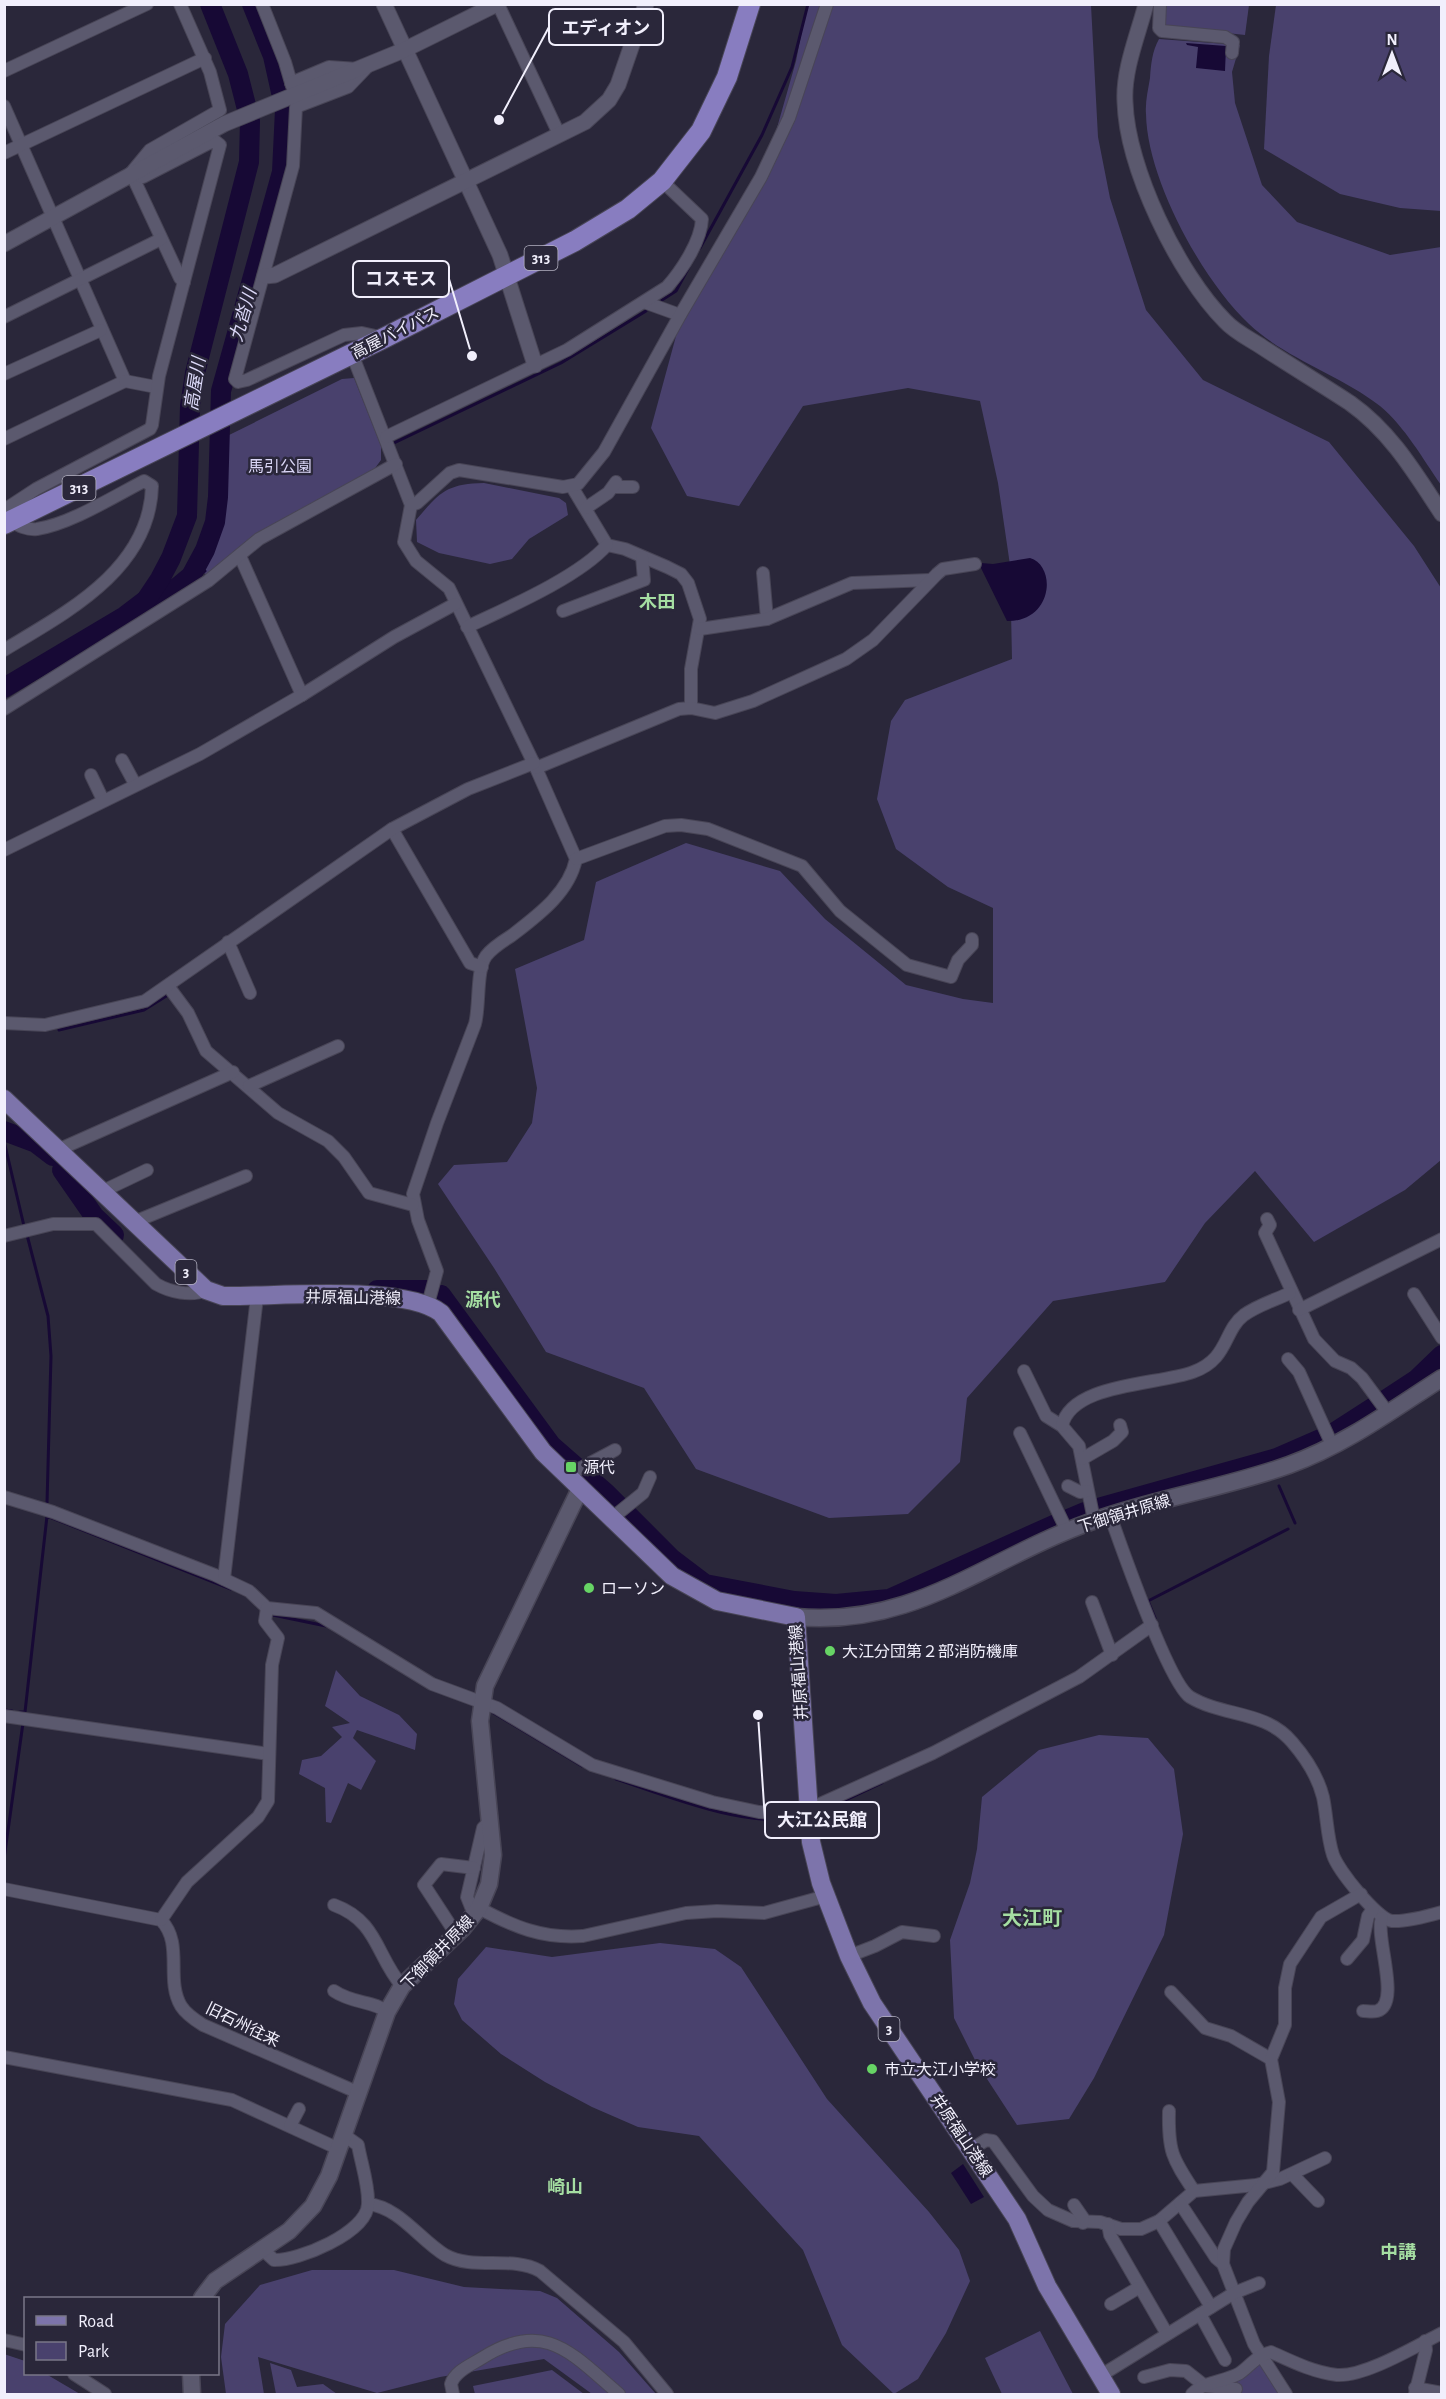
<svg xmlns="http://www.w3.org/2000/svg" width="1446" height="2399" font-family="'Alegreya Sans','Noto Sans JP',sans-serif">
<style>
.green{fill:#49416d}
.water{fill:#170935}
.lines{fill:none;stroke-linecap:round;stroke-linejoin:round}
.stream{stroke:#170935;stroke-width:3}
.river{stroke:#170935;stroke-width:20}
.minor-casing{stroke:#484556;stroke-width:14}
.tertiary-casing{stroke:#484556;stroke-width:17}
.secondary-casing{stroke:#484556;stroke-width:19}
.primary-casing{stroke:#484556;stroke-width:20}
.trunk-casing{stroke:#484556;stroke-width:22}
.minor{stroke:#5b596e;stroke-width:12}
.tertiary{stroke:#5b596e;stroke-width:15}
.secondary{stroke:#5b596e;stroke-width:16}
.primary{stroke:#7d74ab;stroke-width:18}
.trunk{stroke:#887dc0;stroke-width:20}
.poi-dot{fill:#67d465;stroke:#2a273a;stroke-width:2}
.labels{text-anchor:middle;stroke-width:5;stroke-linejoin:round;paint-order:stroke}
.shield{fill:#2a273a;stroke:#b5b3c2;stroke-width:1.5}
.shield-label{font-size:15px;font-weight:bold;fill:#f1effc}
.street-label{font-size:16px;fill:#f1effc;stroke:#2a273a}
.park-label{font-size:16px;fill:#dad6f6;stroke:#2a273a}
.poi-label{font-size:16px;fill:#f1effc;stroke:#2a273a;text-anchor:start}
.water-label{font-size:18px;font-style:italic;fill:#dcd9f9;stroke:#2a273a}
.neighbourhood-label{font-size:18px;font-weight:bold;fill:#a5dea2;stroke:#2a273a}
.quarter-label{font-size:20px;font-weight:bold;fill:#a5dea2;stroke:#2a273a}
.leader{fill:none;stroke:#f1effc;stroke-width:2}
.callout-dot{fill:#f1effc;stroke:#2a273a;stroke-width:2}
.callout{fill:#2a273a;stroke:#f1effc;stroke-width:2}
.callout-label{font-size:18px;text-anchor:middle;font-weight:bold;fill:#f1effc}
</style>
<rect width="100%" height="100%" fill="#2a273a"/>
<g class="green">
<polygon points="807,5 1091,5 1098,137 1110,198 1146,310 1203,380 1329,442 1414,546 1441,588 1441,1160 1405,1190 1314,1242 1255,1171 1205,1223 1165,1282 1053,1301 967,1398 960,1462 908,1514 829,1518 696,1469 644,1388 546,1352 494,1268 438,1184 454,1165 507,1162 532,1123 537,1088 515,969 584,940 596,882 686,843 780,871 825,919 906,985 963,999 993,1003 993,908 948,887 896,849 877,799 891,721 905,700 1012,659 1010,565 998,483 980,401 908,388 803,406 739,506 687,496 651,428 682,314 763,177 796,61"/>
<polygon points="1165,5 1249,5 1245,35 1164,26"/>
<polygon points="1276,5 1441,5 1441,211 1400,208 1340,194 1264,149 1269,56"/>
<path d="M1159,39l81,6 -8,27 3,31 27,82 35,37 93,33 51,-8v238c-18,-26 -36,-58 -61,-79 -41,-32 -94,-47 -131,-82 -47,-44 -102,-145 -103,-210 -1,-11 2,-24 4,-36 1,-14 2,-26 9,-39z"/>
<path d="M354,378l27,68v14l-11,15 -163,100 -7,-5c26,-41 23,-86 25,-133l117,-58z"/>
<path d="M484,483l75,15 7,5 2,12 -39,24 -17,20 -22,5 -51,-11 -22,-11 -1,-22c24,-28 30,-36 68,-37z"/>
<polygon points="336,1670 360,1696 399,1715 417,1734 415,1750 357,1730 353,1738 376,1761 361,1790 348,1783 331,1823 326,1822 325,1788 299,1774 302,1760 321,1756 342,1737 332,1727 350,1723 325,1706"/>
<polygon points="1099,1735 1148,1738 1174,1769 1183,1834 1164,1935 1094,2078 1069,2119 1017,2125 976,2062 954,2018 950,1940 970,1883 977,1849 982,1797 1039,1750"/>
<polygon points="660,1943 715,1949 741,1967 827,2099 929,2212 959,2250 970,2281 946,2333 918,2379 894,2394 842,2345 803,2250 699,2136 638,2127 592,2107 545,2082 501,2054 462,2020 454,2004 458,1979 486,1947 552,1957"/>
<polygon points="312,2270 394,2270 464,2287 540,2291 557,2298 619,2352 656,2394 592,2394 544,2359 440,2377 377,2393 258,2357 264,2394 226,2394 221,2357 225,2324 260,2285"/>
<polygon points="1040,2331 1073,2394 1002,2394 985,2358"/>
<polygon points="4,2354 25,2361 26,2374 46,2374 80,2394 5,2394"/>
<polygon points="1263,2361 1278,2394 1199,2394"/>
<polygon points="270,2363 291,2370 297,2387 323,2384 337,2394 276,2394"/>
<polygon points="552,2370 584,2394 475,2394 473,2386"/>
</g>
<g class="water">
<polygon points="1186,43 1226,46 1225,71 1196,68 1198,47 1187,45"/>
<path d="M1030,558c27,8 23,64 -23,63l-27,-55 1,-3 12,1z"/>
<polygon points="963,2164 984,2197 971,2204 951,2173"/>
</g>
<g class="lines">
<g class="stream">
<polyline points="700,248 762,135 792,67 808,4"/>
<polyline points="662,300 676,291 689,267"/>
<polyline points="394,443 561,363 646,311"/>
<polyline points="184,584 205,571"/>
<polyline points="59,1030 144,1010 168,995"/>
<polyline points="4,1141 24,1226"/>
<polyline points="27,1235 48,1316 51,1356 47,1503"/>
<polyline points="1279,1486 1295,1523"/>
<polyline points="268,1614 326,1626"/>
<polyline points="1155,1618 1148,1601 1288,1529"/>
<polyline points="4,1710 12,1711"/>
<polyline points="20,1712 25,1712 47,1516 231,1589"/>
<polyline points="492,1712 582,1766"/>
<path d="M616,1779c52,17 126,48 181,39"/>
<polyline points="818,1813 882,1783"/>
<polyline points="4,1859 23,1723"/>
</g>
<g class="river">
<polyline points="146,600 174,590 191,576 205,550 215,522 218,497 221,391 282,172 285,110 273,56 252,4"/>
<polyline points="4,688 125,616 146,600 160,579 171,558 187,516 190,406 195,373 249,162 250,121 238,74 210,4"/>
<polyline points="4,1131 36,1143 53,1156"/>
<polyline points="62,1170 94,1216 114,1235"/>
<polyline points="377,1290 431,1290"/>
<polyline points="441,1295 551,1445 606,1493 672,1559 705,1584 794,1601 836,1604 889,1599 1058,1523"/>
<polyline points="1385,1400 1417,1379 1442,1355"/>
<polyline points="1095,1509 1277,1458 1332,1434 1377,1405"/>
<polyline points="1066,1520 1085,1512"/>
</g>
<g class="minor-casing">
<g id="minor">
<polyline points="262,4 285,62 292,86"/>
<polyline points="498,4 559,134"/>
<polyline points="1160,4 1159,28 1162,31 1225,37 1233,42 1232,53"/>
<polyline points="370,64 348,87 296,107 293,166 235,379 238,382 247,380 344,335 362,333 384,338"/>
<polyline points="4,71 147,4"/>
<polyline points="291,83 329,67 358,69"/>
<polyline points="4,106 125,381 4,439"/>
<polyline points="4,153 205,58"/>
<polyline points="131,173 150,150 220,110 210,72 180,4"/>
<polyline points="131,173 180,278 184,282"/>
<polyline points="644,302 680,315"/>
<polyline points="4,317 161,239"/>
<path d="M352,354l59,151 -7,37 12,19 33,27 87,180 40,91c-7,34 -39,57 -65,77 -8,5 -19,12 -25,20 -10,14 -6,50 -11,68l-38,99 -24,71 5,26 19,51 -9,33"/>
<polyline points="4,374 101,330"/>
<polyline points="125,381 156,387"/>
<path d="M386,437l181,-87 100,-63c15,-17 34,-46 35,-68l-40,-38"/>
<polyline points="572,487 607,545 625,549 667,567 681,574 688,583 700,619 691,669 691,708"/>
<polyline points="613,487 633,487"/>
<polyline points="411,505 417,503 450,473 459,470 563,487 578,484 604,452 679,317 761,177 789,118 827,4"/>
<polyline points="586,508 608,493 616,482"/>
<polyline points="4,510 36,489 150,429 152,425 159,376 220,145 215,141 209,143 143,177 131,173"/>
<polyline points="240,556 302,695"/>
<polyline points="763,573 767,619"/>
<polyline points="563,611 644,580 642,557"/>
<path d="M467,627c40,-19 112,-50 140,-82"/>
<polyline points="700,629 767,619 852,583 930,580"/>
<path d="M4,650c61,-37 146,-80 148,-164l-8,-5c-31,16 -74,43 -107,48 -10,1 -18,-3 -27,-8"/>
<polyline points="4,709 208,581 259,539 396,464"/>
<polyline points="122,760 135,784"/>
<polyline points="536,768 679,709 691,708 715,713 753,701 846,659 873,640 937,574 943,569 975,564"/>
<polyline points="91,775 103,800"/>
<polyline points="392,829 470,963 482,967"/>
<polyline points="4,850 200,754 302,695 394,637 455,604"/>
<polyline points="576,859 665,826 681,825 708,829 802,866 840,911 907,965 951,977 958,960 972,945 972,939"/>
<polyline points="228,942 250,993"/>
<polyline points="168,986 188,1013 206,1051 278,1113 328,1141 344,1157 369,1193 413,1205"/>
<polyline points="4,1023 45,1025 145,1001 392,829 468,789 534,763"/>
<polyline points="249,1086 338,1046"/>
<polyline points="60,1149 233,1072"/>
<polyline points="103,1191 147,1170"/>
<polyline points="1267,1219 1270,1225 1265,1233 1314,1339 1335,1361 1351,1368 1362,1378 1388,1413"/>
<polyline points="134,1222 246,1176"/>
<path d="M4,1236l49,-12h43l60,60c14,8 35,13 50,6"/>
<polyline points="1414,1294 1442,1338"/>
<polyline points="1299,1310 1442,1239"/>
<polyline points="1288,1359 1299,1372 1333,1447"/>
<polyline points="1024,1371 1046,1416 1062,1426 1079,1446 1094,1520"/>
<path d="M1062,1426c9,-43 96,-41 131,-54 36,-13 30,-41 51,-57 14,-10 31,-15 46,-22"/>
<polyline points="1020,1433 1067,1531"/>
<polyline points="1082,1459 1113,1441 1122,1432 1120,1425"/>
<polyline points="566,1476 615,1450"/>
<polyline points="1068,1486 1080,1492 1087,1491"/>
<polyline points="4,1497 53,1512 215,1575 249,1591 267,1608 316,1613 432,1684 497,1708 592,1765 712,1802 759,1812 782,1813 818,1805 933,1753 1079,1677 1152,1625"/>
<path d="M1110,1515c11,31 59,169 80,182 33,20 75,13 102,45 13,15 26,35 31,55 4,19 4,40 10,58 5,15 44,64 59,66 15,1 36,-5 50,-9"/>
<polyline points="611,1519 643,1493 650,1477"/>
<polyline points="224,1579 257,1297"/>
<polyline points="1092,1602 1112,1655"/>
<polyline points="4,1716 269,1754"/>
<path d="M4,1889l157,31c23,24 4,59 20,86 5,8 14,14 22,19l156,68"/>
<path d="M334,1905c44,16 42,51 68,81"/>
<path d="M479,1908c35,19 64,31 104,28l103,-23 31,-2 47,2 62,-17"/>
<polyline points="476,1911 471,1907 467,1897 483,1828 490,1821"/>
<polyline points="161,1920 187,1882 258,1817 268,1801 272,1665 278,1638 265,1621 267,1608"/>
<polyline points="456,1934 424,1885 441,1864 474,1868"/>
<polyline points="849,1956 875,1946 902,1932 934,1936"/>
<polyline points="1347,1959 1363,1940 1368,1916 1373,1909"/>
<path d="M334,1991c19,13 41,10 53,21"/>
<polyline points="1171,1992 1205,2028 1231,2036 1271,2059"/>
<path d="M1363,2011c4,0 10,1 14,0 25,-7 -3,-77 5,-93"/>
<polyline points="4,2057 232,2100 339,2149"/>
<path d="M1169,2111c-1,40 3,47 25,80"/>
<polyline points="290,2126 299,2109"/>
<polyline points="972,2149 986,2140 993,2141 1033,2196 1048,2210 1073,2221 1100,2222 1121,2229 1141,2229 1159,2221 1194,2191 1256,2185 1280,2179 1325,2158"/>
<polyline points="1292,2174 1318,2201"/>
<polyline points="1180,2203 1216,2258 1223,2264 1254,2344 1286,2394"/>
<path d="M368,2204c31,3 52,36 77,51 29,16 66,0 95,16l84,71 43,52"/>
<polyline points="1074,2205 1083,2218 1083,2223"/>
<polyline points="1159,2221 1211,2307"/>
<polyline points="1108,2224 1110,2235 1167,2334"/>
<path d="M262,2249l12,11c24,1 93,-27 94,-56 1,-19 -7,-41 -10,-59l-14,-10"/>
<polyline points="1223,2264 1224,2249 1236,2222 1248,2202 1273,2172 1279,2102 1271,2059 1285,2025 1285,1988 1290,1964 1321,1917 1361,1894"/>
<polyline points="1111,2304 1138,2288"/>
<polyline points="1200,2314 1225,2360"/>
<polyline points="4,2340 26,2345"/>
<polyline points="74,2374 105,2394"/>
<polyline points="1100,2376 1234,2293 1259,2283"/>
<polyline points="1144,2377 1170,2370 1186,2371 1205,2386 1236,2389"/>
<polyline points="1415,2388 1442,2393"/>
<path d="M453,2394l-2,-10c4,-13 20,-19 31,-26 63,-40 90,-4 137,36"/>
<path d="M1192,2394c12,-13 33,-12 48,-21 11,-8 17,-18 31,-21 22,10 42,20 66,23 28,2 79,-29 105,-42"/>
<polyline points="1415,2394 1426,2350 1425,2341"/>
</g>
</g>
<g class="tertiary-casing">
<g id="tertiary">
<polyline points="384,4 500,255 535,365"/>
<path d="M1146,4c-8,31 -23,66 -21,98 2,66 53,172 100,219 10,11 25,18 37,26 29,19 59,37 88,56 41,29 65,70 92,111"/>
<polyline points="4,244 224,124 404,50 497,4"/>
<polyline points="265,276 275,275 585,122 609,100 618,85 646,4"/>
</g>
</g>
<g class="secondary-casing">
<g id="secondary">
<path d="M796,1617c119,11 191,-59 297,-96 64,-23 132,-33 196,-56 56,-20 103,-55 153,-87"/>
<polyline points="202,2298 215,2281 289,2231 313,2206 329,2176 387,2012 402,1986 463,1928 479,1908 489,1884 493,1855 480,1721 485,1686 580,1489"/>
<polyline points="191,2374 192,2394"/>
</g>
</g>
<g class="primary-casing">
<path id="primary" d="M4,1099l202,191 17,6c52,1 181,-12 218,17l102,139 129,124 45,25 79,16 15,225 10,41 28,73 23,47 145,216 30,67 64,108"/>
</g>
<g class="trunk-casing">
<polyline id="trunk" points="4,524 384,338 575,241 628,209 662,181 701,131 727,77 750,4"/>
</g>
<use href="#minor" class="minor"/>
<use href="#tertiary" class="tertiary"/>
<use href="#secondary" class="secondary"/>
<use href="#primary" class="primary"/>
<use href="#trunk" class="trunk"/>
</g>
<g class="poi-dot">
<rect x="565" y="1461" width="12" height="12" rx="3"/>
<circle cx="589" cy="1588" r="6"/>
<circle cx="830" cy="1651" r="6"/>
<circle cx="872" cy="2069" r="6"/>
</g>
<g class="labels">
<g class="shield">
<rect x="524.5" y="246" width="33" height="24" rx="4.5"/>
<rect x="62.5" y="476" width="33" height="24" rx="4.5"/>
<rect x="175.5" y="1260" width="21" height="24" rx="4.5"/>
<rect x="878.5" y="2017" width="21" height="24" rx="4.5"/>
</g>
<g class="shield-label">
<text x="541" y="263">313</text>
<text x="79" y="493">313</text>
<text x="186" y="1277">3</text>
<text x="889" y="2034">3</text>
</g>
<g class="street-label">
<text transform="translate(395 332) rotate(-27)" y="6">高屋バイパス</text>
<text transform="translate(353 1297) rotate(1)" y="6">井原福山港線</text>
<text transform="translate(1124 1513) rotate(-17)" y="6">下御領井原線</text>
<text transform="translate(798 1672) rotate(-94)" y="6">井原福山港線</text>
<text transform="translate(437 1952) rotate(-46)" y="6">下御領井原線</text>
<text transform="translate(243 2024) rotate(26)" y="6">旧石州往来</text>
<text transform="translate(962 2135) rotate(56)" y="6">井原福山港線</text>
</g>
<g class="park-label">
<text x="280" y="472">馬引公園</text>
</g>
<g class="poi-label">
<text x="583" y="1473">源代</text>
<text x="601" y="1594">ローソン</text>
<text x="842" y="1657">大江分団第２部消防機庫</text>
<text x="884" y="2075">市立大江小学校</text>
</g>
<g class="water-label">
<text transform="translate(243 315) rotate(-74)" y="6">九沓川</text>
<text transform="translate(195 384) rotate(-81)" y="6">高屋川</text>
</g>
<g class="neighbourhood-label">
<text x="657" y="608">木田</text>
<text x="483" y="1306">源代</text>
<text x="565" y="2193">崎山</text>
<text x="1398" y="2258">中講</text>
</g>
<g class="quarter-label">
<text x="1032" y="1925">大江町</text>
</g>
</g>
<path class="leader" d="M499 120L549 27M472 356L449 279M758 1715L765 1820"/>
<g class="callout-dot">
<circle cx="499" cy="120" r="6"/>
<circle cx="472" cy="356" r="6"/>
<circle cx="758" cy="1715" r="6"/>
</g>
<g class="callout">
<rect x="549" y="9" width="114" height="36" rx="6"/>
<rect x="353" y="261" width="96" height="36" rx="6"/>
<rect x="765" y="1802" width="114" height="36" rx="6"/>
</g>
<g class="callout-label">
<text x="606" y="34">エディオン</text>
<text x="401" y="285">コスモス</text>
<text x="822" y="1826">大江公民館</text>
</g>
<rect width="1446" height="2399" fill="none" stroke="#f1effc" stroke-width="12"/>
<rect x="24" y="2297" width="195" height="78" fill="#2a273a" stroke="#7a7788" stroke-width="1.5"/>
<rect x="36" y="2316" width="30" height="9" fill="#7d74ab" stroke="#7a7788" stroke-width="1.5"/>
<text x="78" y="2327" font-size="18" fill="#f1effc">Road</text>
<rect x="36" y="2342" width="30" height="18" fill="#49416d" stroke="#7a7788" stroke-width="1.5"/>
<text x="78" y="2357" font-size="18" fill="#f1effc">Park</text>
<g transform="translate(1392 54)" stroke="#2a273a" stroke-width="4.5" paint-order="stroke">
<path d="M0-4.5L10 22L0 15L-10 22Z" fill="#f1effc"/>
<text y="-9" font-size="16" font-weight="bold" text-anchor="middle" fill="#f1effc">N</text>
</g>
</svg>
